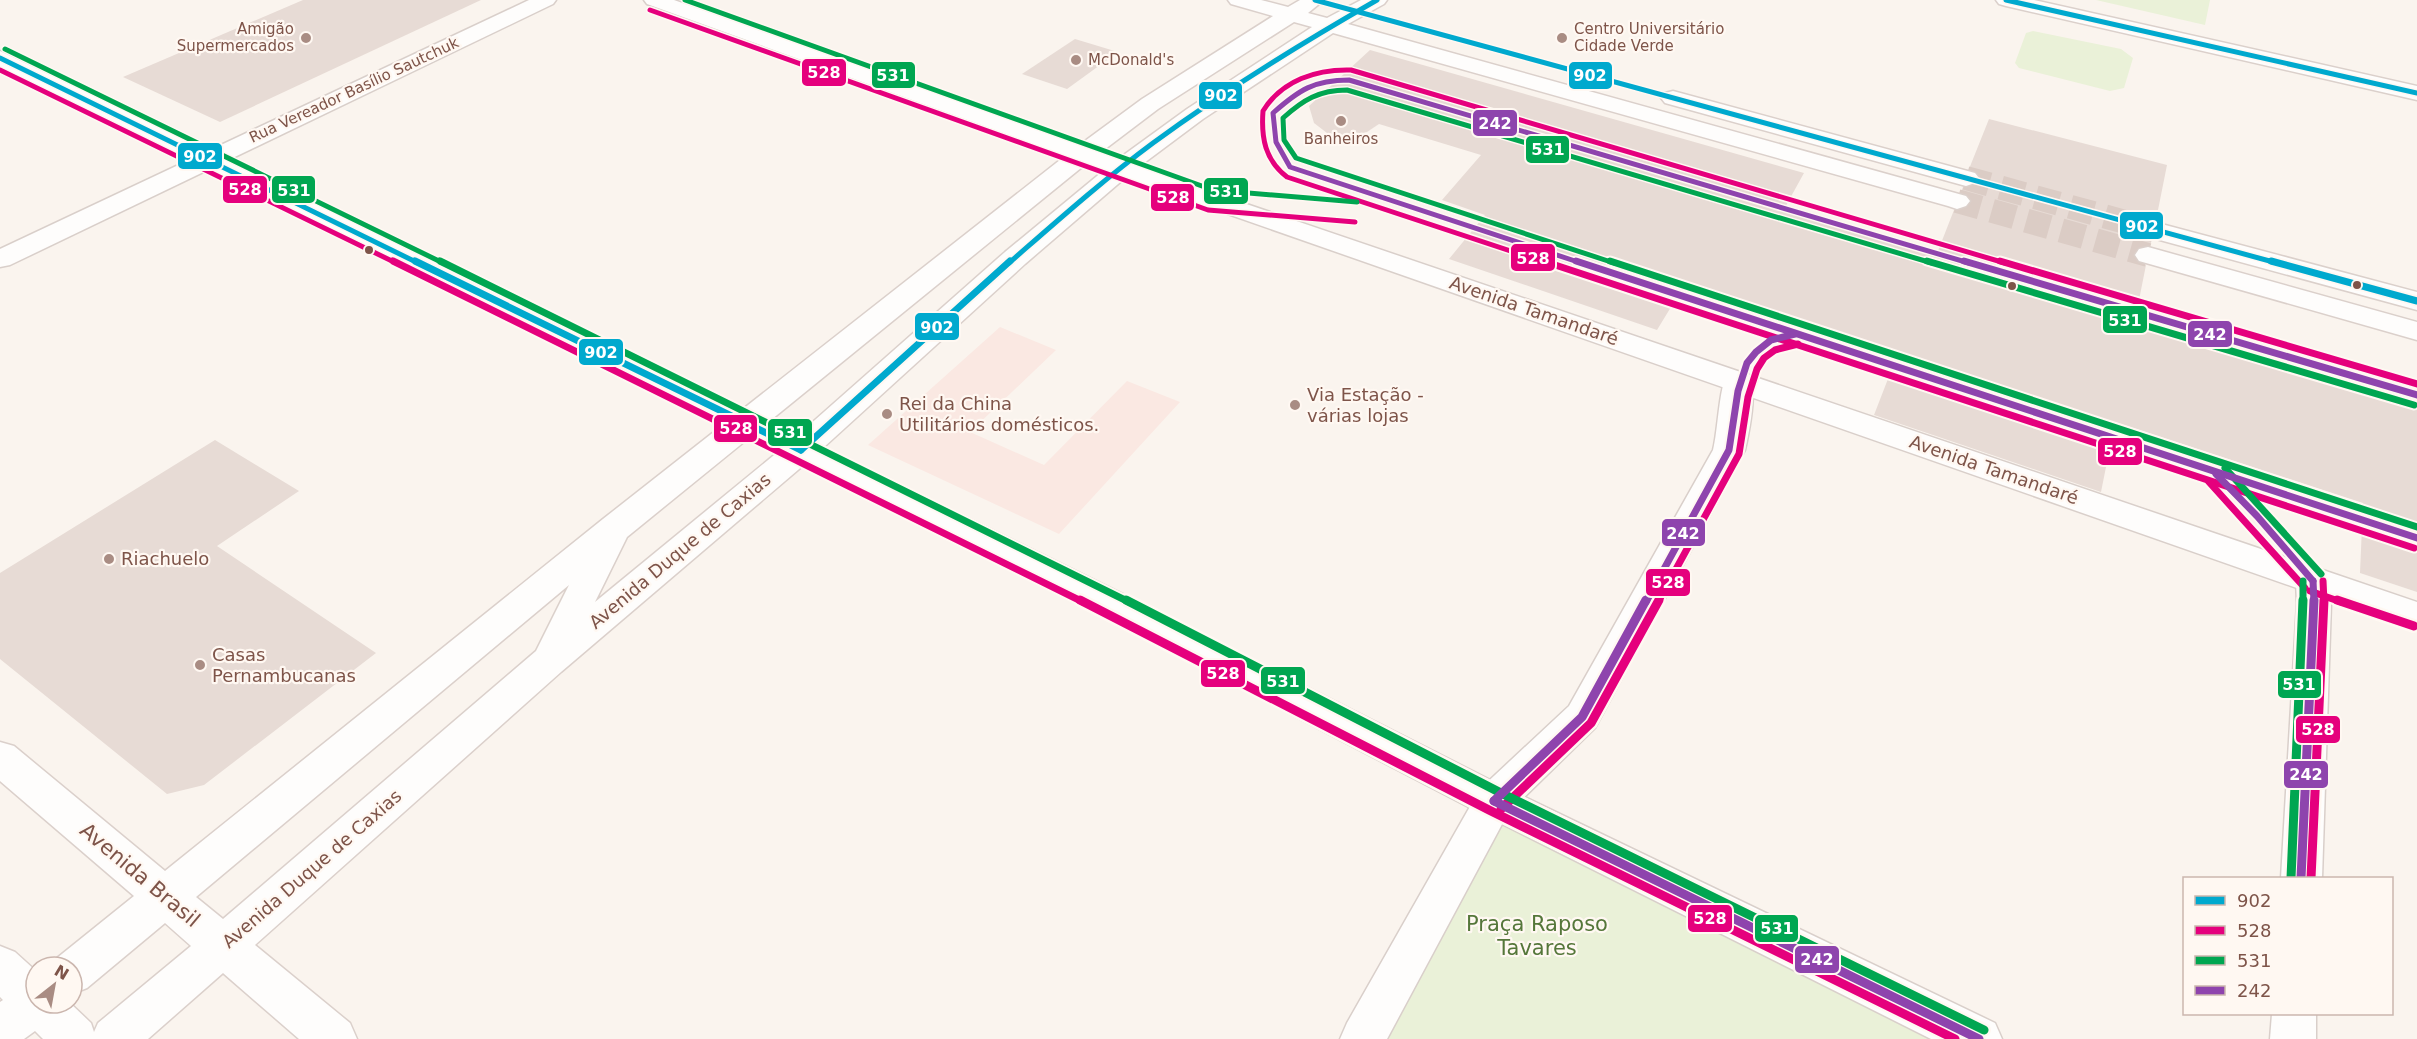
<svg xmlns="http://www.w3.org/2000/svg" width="2417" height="1039" font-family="'DejaVu Sans',sans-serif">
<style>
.commercial{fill:#fae8e2}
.green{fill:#eaf1d8}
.building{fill:#e7dbd5}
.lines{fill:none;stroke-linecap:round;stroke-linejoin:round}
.secondary-tunnel{stroke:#dbccc5;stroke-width:24;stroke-dasharray:24 12;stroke-linecap:butt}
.minor-casing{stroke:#d9cfca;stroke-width:3}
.tertiary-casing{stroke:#d9cfca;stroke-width:3}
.secondary-casing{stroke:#dbd0cb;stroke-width:3}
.minor{fill:#fefdfc;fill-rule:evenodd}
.tertiary{fill:#fefdfc;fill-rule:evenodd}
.secondary{fill:#fefdfc;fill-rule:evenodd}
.bus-1-far1-casing{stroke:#fff8f2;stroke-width:8}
.bus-1-casing{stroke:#fff8f2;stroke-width:11}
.bus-2-far2-casing{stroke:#fff8f2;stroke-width:8}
.bus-2-far1-casing{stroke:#fff8f2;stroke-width:11}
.bus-2-casing{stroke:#fff8f2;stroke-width:14}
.bus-3-far2-casing{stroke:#fff8f2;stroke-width:8}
.bus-3-far1-casing{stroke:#fff8f2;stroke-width:11}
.bus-3-casing{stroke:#fff8f2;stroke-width:14}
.bus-4-far2-casing{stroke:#fff8f2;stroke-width:8}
.bus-4-far1-casing{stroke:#fff8f2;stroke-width:11}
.bus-4-casing{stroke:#fff8f2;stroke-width:14}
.bus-1-far1{stroke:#00a9ce;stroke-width:5}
.bus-1{stroke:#00a9ce;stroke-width:7}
.bus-2-far2{stroke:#e5007d;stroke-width:5}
.bus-2-far1{stroke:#e5007d;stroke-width:7}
.bus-2{stroke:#e5007d;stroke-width:9}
.bus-3-far2{stroke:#00a651;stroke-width:5}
.bus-3-far1{stroke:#00a651;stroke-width:7}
.bus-3{stroke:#00a651;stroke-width:9}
.bus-4-far2{stroke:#8e44ad;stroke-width:5}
.bus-4-far1{stroke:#8e44ad;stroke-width:7}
.bus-4{stroke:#8e44ad;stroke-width:9}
.poi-dot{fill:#a98c83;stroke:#fff8f2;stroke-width:2}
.bus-dot{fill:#7e5449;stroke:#fff8f2;stroke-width:2}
.labels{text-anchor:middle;stroke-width:4.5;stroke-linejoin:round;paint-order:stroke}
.far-poi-label{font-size:15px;fill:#7e5449;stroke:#fff8f2;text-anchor:start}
.far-street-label{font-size:15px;fill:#7e5449;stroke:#fff8f2}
.street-label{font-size:18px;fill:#7e5449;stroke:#fff8f2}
.poi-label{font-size:18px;fill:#7e5449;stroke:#fff8f2;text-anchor:start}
.near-street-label{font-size:21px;fill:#7e5449;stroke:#fff8f2}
.near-park-label{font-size:21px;fill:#55773a;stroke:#fff8f2}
.line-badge{stroke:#fff8f2;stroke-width:2}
.badge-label{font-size:16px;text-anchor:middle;font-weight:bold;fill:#fff}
</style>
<rect width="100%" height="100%" fill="#faf4ee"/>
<polygon class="commercial" points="1000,327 1056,350 970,432 1044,465 1127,381 1180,402 1059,534 868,445"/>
<g class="green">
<polygon points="2096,0 2210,0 2205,25"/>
<polygon points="2033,31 2121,49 2133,58 2124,88 2110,91 2019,68 2015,63 2026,33"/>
<polygon points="1494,801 1979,1039 1363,1039"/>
</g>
<g class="building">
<polygon points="303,0 481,0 220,122 123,77"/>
<polygon points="1075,39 1118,52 1067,89 1022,74"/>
<polygon points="1370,50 1804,173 1783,211 1936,256 1954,210 1967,208 1972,202 1968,195 1961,192 1963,187 1976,185 1981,179 1977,172 1969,169 1989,119 2167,165 2156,220 2145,222 2139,229 2143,237 2152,240 2150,245 2139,247 2133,254 2137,262 2146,265 2136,315 2417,398 2417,592 2360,573 2363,503 2115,422 2101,492 1874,415 1898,353 1685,284 1657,330 1449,259 1485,215 1442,200 1481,155 1379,124 1367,132 1348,136 1327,133 1314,123 1309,106"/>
<polygon points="215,440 299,491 217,546 376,653 204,785 167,794 0,659 0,573"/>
</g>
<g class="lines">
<g class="secondary-tunnel">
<polyline points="1966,178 2154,230"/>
<polyline points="1957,201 2148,255"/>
</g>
<g class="minor-casing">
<g id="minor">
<polygon points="529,0 556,0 553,4 10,265 0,267 0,249"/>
<path d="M1738,372l11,3c9,15 0,57 -4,75l-150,278 -87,85 -121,226h-47l7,-16 133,-234 89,-83 144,-256c5,-19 6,-62 14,-75z"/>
<polygon points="2313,568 2325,572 2330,581 2331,603 2322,878 2281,878 2297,603 2296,581 2301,572"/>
<polygon points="2272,1014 2316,1014 2316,1039 2270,1039"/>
</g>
</g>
<g class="tertiary-casing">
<g id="tertiary">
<polygon points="644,0 674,0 1220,195 2417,602 2417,630 1202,205 647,4"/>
<polygon points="0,51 757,415 1129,597 1508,789 1995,1023 2002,1039 1931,1039 1480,813 1105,617 735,429 0,67"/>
</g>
</g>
<g class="secondary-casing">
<g id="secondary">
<path d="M1228,0h33l27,7 12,-7h24l-16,13 19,5 34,-18h26l-3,4 -36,20 618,172 4,5 -4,5 -9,3 -9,-3 -615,-173 -130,86 -71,53 -107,92 -213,194 -251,214 -306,273 95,78 7,16h-58l-76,-66 -75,66h-105l-8,-8 -11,8h-24v-37l3,-2 -3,-3v-51l15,6 21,19v32h34l21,20 3,9 4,-9 93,-77 -26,-23 -78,65 -15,6v-27h-19l4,-9 77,-62 -134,-115v-39l14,4 151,125 438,-352 471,-370 68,-50 131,-83 -42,-12zM1294,22l18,5 -125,82 -73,53 -109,90 -215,190 -195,160 32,-65 465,-378 66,-50zM569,585l-33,66 -313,268 -27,-22z"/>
<polygon points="1996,0 2034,0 2417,86 2417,100 2006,6 1999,4"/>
<polygon points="1673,91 1975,173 1979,178 1975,183 1966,186 1665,103 1661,98 1665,93"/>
<polygon points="2154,222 2417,292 2417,310 2145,236 2141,230 2145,224"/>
<polygon points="2148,247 2417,322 2417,340 2139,261 2135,255 2139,249"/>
</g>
</g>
<use href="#minor" class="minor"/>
<use href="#tertiary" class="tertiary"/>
<use href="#secondary" class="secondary"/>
<g class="bus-1-far1-casing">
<g id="bus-1-far1">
<polyline points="1315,0 2277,263"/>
<polyline points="2006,0 2417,93"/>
<polyline points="0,58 418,263"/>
<path d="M1009,263c47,-41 94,-83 144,-120 72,-53 147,-99 224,-143"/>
</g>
</g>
<g class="bus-1-casing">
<g id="bus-1">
<polyline points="415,261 801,450"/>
<polyline points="2271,261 2417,301"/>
<polyline points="801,450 1010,261"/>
</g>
</g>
<g class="bus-2-far2-casing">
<g id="bus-2-far2">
<polyline points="650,10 1208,210 1355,222"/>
<polyline points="0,70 396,263"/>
<path d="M1547,263l-260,-86c-22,-17 -26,-39 -24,-66 19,-31 54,-42 88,-41l654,193"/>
</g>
</g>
<g class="bus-2-far1-casing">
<g id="bus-2-far1">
<polyline points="393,261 1083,602"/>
<polyline points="1543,261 2414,548"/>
<polyline points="2000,261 2417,384"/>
<polyline points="2209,482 2305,588"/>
<polyline points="2323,581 2324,602"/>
<polyline points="2310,591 2341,602"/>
<polyline points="1658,602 1739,454 1748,397 1757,369 1764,358 1775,350 1798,344"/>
</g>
</g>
<g class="bus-2-casing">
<g id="bus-2">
<polyline points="1080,600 1489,810 1955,1039"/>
<polyline points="2337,600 2414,626"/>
<polyline points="1501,809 1591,723 1659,600"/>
<polyline points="2311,878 2324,600"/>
</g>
</g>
<g class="bus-3-far2-casing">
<g id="bus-3-far2">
<polyline points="685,0 1213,190 1357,202"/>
<polyline points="5,49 443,263"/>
<path d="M1614,263l-318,-105 -12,-18 -1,-22c20,-18 36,-28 64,-28l585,173"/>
</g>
</g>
<g class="bus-3-far1-casing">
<g id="bus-3-far1">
<polyline points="440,261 1129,602"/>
<polyline points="1610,261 2417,527"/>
<polyline points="1927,261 2414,405"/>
<polyline points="2225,468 2321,574"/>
<polyline points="2303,581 2303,602"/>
</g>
</g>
<g class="bus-3-casing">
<g id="bus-3">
<polyline points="1126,600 1499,792 1984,1030"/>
<polyline points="2291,878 2303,600"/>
</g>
</g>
<g class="bus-4-far2-casing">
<path id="bus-4-far2" d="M1581,263l-291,-96 -14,-25 -3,-29c26,-23 41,-33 76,-33l620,183"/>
</g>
<g class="bus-4-far1-casing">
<g id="bus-4-far1">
<polyline points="1576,261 2417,538"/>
<polyline points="1964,261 2417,395"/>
<polyline points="2216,474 2257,516 2313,581"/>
<polyline points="2313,581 2314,602"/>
<polyline points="1646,602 1729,450 1738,391 1747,363 1756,352 1771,340 1795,334"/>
</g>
</g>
<g class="bus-4-casing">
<g id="bus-4">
<polyline points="1494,801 1582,717 1646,600"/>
<polyline points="1494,801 1979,1039"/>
<polyline points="2301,878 2314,600"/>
</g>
</g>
<use href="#bus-1-far1" class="bus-1-far1"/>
<use href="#bus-1" class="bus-1"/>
<use href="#bus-2-far2" class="bus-2-far2"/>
<use href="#bus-2-far1" class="bus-2-far1"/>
<use href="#bus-2" class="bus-2"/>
<use href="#bus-3-far2" class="bus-3-far2"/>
<use href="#bus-3-far1" class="bus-3-far1"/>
<use href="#bus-3" class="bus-3"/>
<use href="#bus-4-far2" class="bus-4-far2"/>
<use href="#bus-4-far1" class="bus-4-far1"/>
<use href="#bus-4" class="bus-4"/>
</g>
<g class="poi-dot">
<circle cx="306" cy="38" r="6"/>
<circle cx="1562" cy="38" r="6"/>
<circle cx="1076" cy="60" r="6"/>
<circle cx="1341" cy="121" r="6"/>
<circle cx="1295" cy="405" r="6"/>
<circle cx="887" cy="414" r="6"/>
<circle cx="109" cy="559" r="6"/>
<circle cx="200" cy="665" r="6"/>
</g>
<g class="bus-dot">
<circle cx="369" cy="250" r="5"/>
<circle cx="2357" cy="285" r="5"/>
<circle cx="2012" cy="286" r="5"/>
</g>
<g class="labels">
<g class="far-poi-label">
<text x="294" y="34" text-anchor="end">Amigão<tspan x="294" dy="17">Supermercados</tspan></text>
<text x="1574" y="34">Centro Universitário<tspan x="1574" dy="17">Cidade Verde</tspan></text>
<text x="1088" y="65">McDonald's</text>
<text x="1341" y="144" text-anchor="middle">Banheiros</text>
</g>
<g class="far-street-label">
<text transform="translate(354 90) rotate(-25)" y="5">Rua Vereador Basílio Sautchuk</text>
</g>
<g class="street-label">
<text transform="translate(1534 311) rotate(19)" y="6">Avenida Tamandaré</text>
<text transform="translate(1994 470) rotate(19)" y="6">Avenida Tamandaré</text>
<text transform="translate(680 551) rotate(-40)" y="6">Avenida Duque de Caxias</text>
<text transform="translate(312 869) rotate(-41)" y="6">Avenida Duque de Caxias</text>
</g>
<g class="poi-label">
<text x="1307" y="401">Via Estação -<tspan x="1307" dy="21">várias lojas</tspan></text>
<text x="899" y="410">Rei da China<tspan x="899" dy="21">Utilitários domésticos.</tspan></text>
<text x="121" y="565">Riachuelo</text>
<text x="212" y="661">Casas<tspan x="212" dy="21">Pernambucanas</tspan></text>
</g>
<g class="near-street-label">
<text transform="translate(140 875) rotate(40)" y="7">Avenida Brasil</text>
</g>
<g class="near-park-label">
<text x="1537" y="931">Praça Raposo<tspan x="1537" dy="24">Tavares</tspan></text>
</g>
</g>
<g class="line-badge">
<rect x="801" y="58" width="46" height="29" rx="6" fill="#e5007d"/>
<rect x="871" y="61" width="45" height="28" rx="6" fill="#00a651"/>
<rect x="1568" y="61" width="45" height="29" rx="6" fill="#00a9ce"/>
<rect x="1198" y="81" width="45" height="29" rx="6" fill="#00a9ce"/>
<rect x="1472" y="109" width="46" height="28" rx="6" fill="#8e44ad"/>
<rect x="1525" y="135" width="45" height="29" rx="6" fill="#00a651"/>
<rect x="177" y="142" width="46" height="28" rx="6" fill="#00a9ce"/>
<rect x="222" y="175" width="46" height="29" rx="6" fill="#e5007d"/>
<rect x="271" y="175" width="45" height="29" rx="6" fill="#00a651"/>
<rect x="1203" y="177" width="46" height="28" rx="6" fill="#00a651"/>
<rect x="1150" y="183" width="45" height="29" rx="6" fill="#e5007d"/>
<rect x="2119" y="211" width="45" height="29" rx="6" fill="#00a9ce"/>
<rect x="1510" y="243" width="46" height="29" rx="6" fill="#e5007d"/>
<rect x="2102" y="305" width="46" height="29" rx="6" fill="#00a651"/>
<rect x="914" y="312" width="46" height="29" rx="6" fill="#00a9ce"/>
<rect x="2187" y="320" width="46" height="28" rx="6" fill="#8e44ad"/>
<rect x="578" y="338" width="46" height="28" rx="6" fill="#00a9ce"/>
<rect x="713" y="414" width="45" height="29" rx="6" fill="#e5007d"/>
<rect x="767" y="418" width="46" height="29" rx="6" fill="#00a651"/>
<rect x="2097" y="437" width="46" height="29" rx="6" fill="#e5007d"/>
<rect x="1661" y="518" width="45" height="29" rx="6" fill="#8e44ad"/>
<rect x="1645" y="568" width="46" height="29" rx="6" fill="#e5007d"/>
<rect x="1200" y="659" width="46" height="29" rx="6" fill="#e5007d"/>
<rect x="1260" y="666" width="46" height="29" rx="6" fill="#00a651"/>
<rect x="2277" y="670" width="45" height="29" rx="6" fill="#00a651"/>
<rect x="2295" y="715" width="46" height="29" rx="6" fill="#e5007d"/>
<rect x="2283" y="760" width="46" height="29" rx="6" fill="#8e44ad"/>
<rect x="1687" y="904" width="46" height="29" rx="6" fill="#e5007d"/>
<rect x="1754" y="914" width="45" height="29" rx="6" fill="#00a651"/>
<rect x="1794" y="945" width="46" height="29" rx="6" fill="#8e44ad"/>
</g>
<g class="badge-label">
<text x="824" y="78">528</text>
<text x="893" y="81">531</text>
<text x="1590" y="81">902</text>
<text x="1221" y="101">902</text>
<text x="1495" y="129">242</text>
<text x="1548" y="155">531</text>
<text x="200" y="162">902</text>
<text x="245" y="195">528</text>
<text x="294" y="196">531</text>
<text x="1226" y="197">531</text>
<text x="1173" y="203">528</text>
<text x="2142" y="232">902</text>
<text x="1533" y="264">528</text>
<text x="2125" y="326">531</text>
<text x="937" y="333">902</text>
<text x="2210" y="340">242</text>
<text x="601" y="358">902</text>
<text x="736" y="434">528</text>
<text x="790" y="438">531</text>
<text x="2120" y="457">528</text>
<text x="1683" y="539">242</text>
<text x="1668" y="588">528</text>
<text x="1223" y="679">528</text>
<text x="1283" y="687">531</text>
<text x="2299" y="690">531</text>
<text x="2318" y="735">528</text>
<text x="2306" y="780">242</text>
<text x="1710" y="924">528</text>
<text x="1777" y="934">531</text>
<text x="1817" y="965">242</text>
</g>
<rect x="2183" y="877" width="210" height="138" fill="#fff8f2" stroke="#cbb6ae" stroke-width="1.5"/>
<rect x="2195" y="896" width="30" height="9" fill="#00a9ce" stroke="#cbb6ae" stroke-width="1.5"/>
<text x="2237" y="907" font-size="18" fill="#7e5449">902</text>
<rect x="2195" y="926" width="30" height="9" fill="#e5007d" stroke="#cbb6ae" stroke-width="1.5"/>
<text x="2237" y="937" font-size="18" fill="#7e5449">528</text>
<rect x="2195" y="956" width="30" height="9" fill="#00a651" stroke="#cbb6ae" stroke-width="1.5"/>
<text x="2237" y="967" font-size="18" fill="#7e5449">531</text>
<rect x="2195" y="986" width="30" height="9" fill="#8e44ad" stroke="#cbb6ae" stroke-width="1.5"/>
<text x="2237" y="997" font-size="18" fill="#7e5449">242</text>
<g transform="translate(54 985) rotate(31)"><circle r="28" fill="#fff8f2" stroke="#cbb6ae" stroke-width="1.5"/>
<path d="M0-4.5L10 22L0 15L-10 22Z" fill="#a98c83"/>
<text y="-9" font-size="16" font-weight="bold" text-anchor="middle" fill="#7e5449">N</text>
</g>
</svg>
